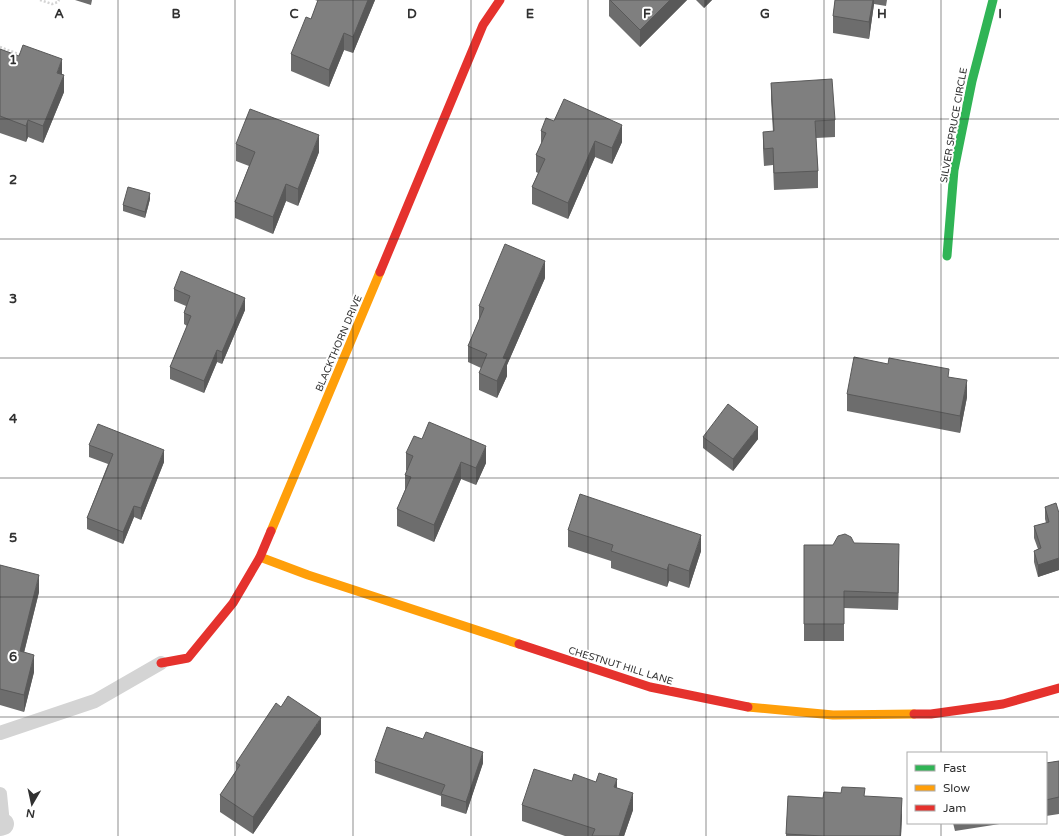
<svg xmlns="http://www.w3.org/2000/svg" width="1059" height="836" font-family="'Varela Round',sans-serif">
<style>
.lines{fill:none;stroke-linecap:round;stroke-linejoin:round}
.path{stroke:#d4d4d4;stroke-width:2.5;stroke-dasharray:2 2;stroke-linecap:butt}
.lane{stroke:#d4d4d4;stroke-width:14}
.street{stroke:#d4d4d4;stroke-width:22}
.fast{stroke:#30b455;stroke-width:9}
.slow{stroke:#ff9f0a;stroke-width:9}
.jam{stroke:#e5322d;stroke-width:9}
.wall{fill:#6d6d6d}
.shaded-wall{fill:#595959}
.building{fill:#7f7f7f;stroke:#595959}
.grid{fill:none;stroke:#303030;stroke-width:1;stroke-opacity:0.55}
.labels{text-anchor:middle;stroke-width:4;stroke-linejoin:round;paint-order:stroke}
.street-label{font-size:10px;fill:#303030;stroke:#fff}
.grid-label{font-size:13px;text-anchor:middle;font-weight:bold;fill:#303030;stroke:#fff;stroke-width:4;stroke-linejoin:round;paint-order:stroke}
</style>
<rect width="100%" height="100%" fill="#fff"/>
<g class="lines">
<g class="path">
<polyline points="40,0 52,4 58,2 59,0"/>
<polyline points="0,47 21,55"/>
</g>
<g class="lane">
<polyline points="0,733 95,701 161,663"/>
<polyline points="0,794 3,824"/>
</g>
<polyline class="street" points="0,825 3,824"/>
<polyline class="fast" points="947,256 954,170 972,81 993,0"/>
<g class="slow">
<polyline points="271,531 380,272"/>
<polyline points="260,557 308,575 519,644"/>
<polyline points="748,707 833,715 914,714"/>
</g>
<g class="jam">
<polyline points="380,272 483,25 500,0"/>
<polyline points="519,644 650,687 748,707"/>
<polyline points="161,663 188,658 233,603 260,557 271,531"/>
<polyline points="914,714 931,714 1003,704 1059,688"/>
</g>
</g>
<g class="wall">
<polygon points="75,0 92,0 91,5"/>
<polygon points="315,0 375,0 353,53 344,50 329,87 291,71 291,54 311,19 318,1"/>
<polygon points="609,0 687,0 640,47 609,16"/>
<polygon points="696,0 712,0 704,8"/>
<polygon points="835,0 887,0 886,6 874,4 869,39 833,33 833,16"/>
<polygon points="0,49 62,75 64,92 43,143 28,137 26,142 0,133"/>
<polygon points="771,83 835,120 835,137 816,138 818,171 818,188 774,190 773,165 764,166 763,149 763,132 773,132 771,100"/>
<polygon points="554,121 622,142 612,164 595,157 568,219 532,204 532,187 538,173 536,172 536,155 541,144 541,131"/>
<polygon points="236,144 319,152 298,206 286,201 273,234 235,218 235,202 249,166 236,161"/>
<polygon points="150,199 145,218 123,211 123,205"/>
<polygon points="545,278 507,365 507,376 497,398 479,390 479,373 481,368 468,362 468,346 479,320 479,306"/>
<polygon points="174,289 245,310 222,364 217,362 204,393 170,379 170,367 187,326 184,324 184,313 186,306 174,301"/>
<polygon points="949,377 967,397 960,433 847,411 847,394"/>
<polygon points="703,437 758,439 733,471 703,448"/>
<polygon points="422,439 486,463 476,485 461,479 434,542 397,526 397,509 405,490 405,475 407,471 406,470 406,453"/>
<polygon points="89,445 164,462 141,520 134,517 123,544 87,529 87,518 108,464 89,457"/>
<polygon points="1045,507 1059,513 1059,570 1038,577 1034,562 1034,551 1038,549 1034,538 1034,526 1046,523 1045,519"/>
<polygon points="568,530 701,551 689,588 669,581 667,587 611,568 611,561 568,547"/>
<polygon points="854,543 899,561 898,610 844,608 844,641 804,641 804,545 833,545"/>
<polygon points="0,565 39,592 24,653 34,672 24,712 0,705"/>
<polygon points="281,707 321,734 253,834 220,812 220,795 236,772 236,763"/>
<polygon points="375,761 483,763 466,814 441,806 441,796 375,773"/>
<polygon points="1059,761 1059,814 1046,816 1046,763"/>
<polygon points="572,781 596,782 617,788 633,810 624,836 565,836 522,821 522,805"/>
<polygon points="788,796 823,798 865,796 902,814 901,836 786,836"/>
<polygon points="953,823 1006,823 955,831"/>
</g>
<g class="shaded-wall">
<polygon points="368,0 375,0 353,53 353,37"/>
<polygon points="670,0 687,0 640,47 640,30"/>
<polygon points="704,0 712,0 704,8"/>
<polygon points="873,0 874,0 874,4 869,39 869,22"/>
<polygon points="344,33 344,50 329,87 329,70"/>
<polygon points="62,59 62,76 57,73"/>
<polygon points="64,75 64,92 43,143 43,126"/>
<polygon points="28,120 28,137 26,142 26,126"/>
<polygon points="622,125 622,142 612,164 612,148"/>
<polygon points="319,135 319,152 298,206 298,189"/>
<polygon points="595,141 595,157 568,219 568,203"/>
<polygon points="286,184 286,201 273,234 273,217"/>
<polygon points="150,193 150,199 145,218 145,212"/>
<polygon points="545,261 545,278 507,365 507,376 497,398 497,381 503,358"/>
<polygon points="245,298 245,310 222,364 222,352"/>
<polygon points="217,350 217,362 204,393 204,381"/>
<polygon points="967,380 967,397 960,433 960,416"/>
<polygon points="758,427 758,439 733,471 733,459"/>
<polygon points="486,446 486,463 476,485 476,468"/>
<polygon points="164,450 164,462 141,520 141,508"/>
<polygon points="461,462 461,479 434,542 434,525"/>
<polygon points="134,506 134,517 123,544 123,532"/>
<polygon points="701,535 701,551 689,588 689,571"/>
<polygon points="899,544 899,561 898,610 898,593"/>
<polygon points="1059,558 1059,570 1038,577 1038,565"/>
<polygon points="669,564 669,581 667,587 667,570"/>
<polygon points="39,575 39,592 20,668 20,651"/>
<polygon points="34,655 34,672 24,712 24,695"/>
<polygon points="321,718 321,734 253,834 253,817"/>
<polygon points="483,752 483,763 466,814 466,802"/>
<polygon points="617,779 617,796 614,787"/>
<polygon points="633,793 633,810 624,836 619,836"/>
<polygon points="902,798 902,814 901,836 900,836"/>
</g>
<g class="building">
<polygon points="318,0 368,0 353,37 344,33 329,70 291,54 306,17 311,19"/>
<polygon points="610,0 670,0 640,30"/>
<polygon points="835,0 873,0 869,22 833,16"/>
<polygon points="23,45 62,59 57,73 64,75 43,126 28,120 26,126 0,116 0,49 19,56"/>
<polygon points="832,79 835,120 815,121 818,171 774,173 773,148 764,149 763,132 774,131 771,83"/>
<polygon points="564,99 622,125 612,148 595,141 568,203 532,187 545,159 536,155 546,133 541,131 546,118 554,121"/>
<polygon points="250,109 319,135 298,189 286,184 273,217 235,202 255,152 236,144"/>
<polygon points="128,187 150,193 145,212 123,205"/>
<polygon points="505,244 545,261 503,358 507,359 497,381 479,373 487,354 468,346 484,308 479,306"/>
<polygon points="181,271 245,298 222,352 217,350 204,381 170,367 191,316 184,313 190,296 174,289"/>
<polygon points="854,357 888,364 889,358 949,369 948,377 967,380 960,416 847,394"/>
<polygon points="728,404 758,427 733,459 703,437"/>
<polygon points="429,422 486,446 476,468 461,462 434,525 397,509 411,477 405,475 413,456 406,453 414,436 422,439"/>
<polygon points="98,424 164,450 141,508 134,506 123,532 87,518 113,454 89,445"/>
<polygon points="580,494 701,535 689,571 669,564 667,570 611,551 613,545 568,530"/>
<polygon points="1056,503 1059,513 1059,558 1038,565 1034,551 1041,548 1034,526 1049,522 1045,507"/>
<polygon points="845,534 851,537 854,543 899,544 898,593 844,591 844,624 804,624 804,545 833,545 838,536"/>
<polygon points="0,565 39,575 20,651 34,655 24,695 0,689"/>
<polygon points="288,696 321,718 253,817 220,795 240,765 236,763 276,703 281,707"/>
<polygon points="387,727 423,739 426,732 483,752 466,802 441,794 445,785 375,761"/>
<polygon points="1059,761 1059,797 1046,800 1046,763"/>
<polygon points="534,769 572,781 574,774 596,782 599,773 617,779 614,787 633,793 619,836 592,836 595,829 522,805"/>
<polygon points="842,787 865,788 864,796 902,798 900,836 823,836 786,834 788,796 823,798 824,792 841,793"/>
</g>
<path class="grid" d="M118,0v836M235,0v836M353,0v836M471,0v836M588,0v836M706,0v836M824,0v836M941,0v753M0,119h1059M0,239h1059M0,358h1059M0,478h1059M0,597h1059M0,717h1059M941,823v13"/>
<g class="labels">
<g class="street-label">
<text transform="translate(953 125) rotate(-80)" y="4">SILVER SPRUCE CIRCLE</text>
<text transform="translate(338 343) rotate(-67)" y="4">BLACKTHORN DRIVE</text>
<text transform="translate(621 665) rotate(17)" y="4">CHESTNUT HILL LANE</text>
</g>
</g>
<g class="grid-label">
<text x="59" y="18">A</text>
<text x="176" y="18">B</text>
<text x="294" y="18">C</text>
<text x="412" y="18">D</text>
<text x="530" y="18">E</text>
<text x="647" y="18">F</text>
<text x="765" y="18">G</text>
<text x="882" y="18">H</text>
<text x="1000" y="18">I</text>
<text x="13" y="64">1</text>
<text x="13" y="184">2</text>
<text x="13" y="303">3</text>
<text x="13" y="423">4</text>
<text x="13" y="542">5</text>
<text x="13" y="661">6</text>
</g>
<rect x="907" y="752" width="140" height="72" fill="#ffffff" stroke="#acacac"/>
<rect x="915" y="765" width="20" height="6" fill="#30b455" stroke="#acacac"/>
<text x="943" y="772" font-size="12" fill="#303030">Fast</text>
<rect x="915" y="785" width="20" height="6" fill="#ff9f0a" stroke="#acacac"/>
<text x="943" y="792" font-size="12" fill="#303030">Slow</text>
<rect x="915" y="805" width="20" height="6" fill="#e5322d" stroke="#acacac"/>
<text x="943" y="812" font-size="12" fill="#303030">Jam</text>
<g transform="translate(32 804) rotate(189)" stroke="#ffffff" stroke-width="3" paint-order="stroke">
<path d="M0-3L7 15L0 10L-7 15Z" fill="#303030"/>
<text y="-6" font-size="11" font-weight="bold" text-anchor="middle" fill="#303030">N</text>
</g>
</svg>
